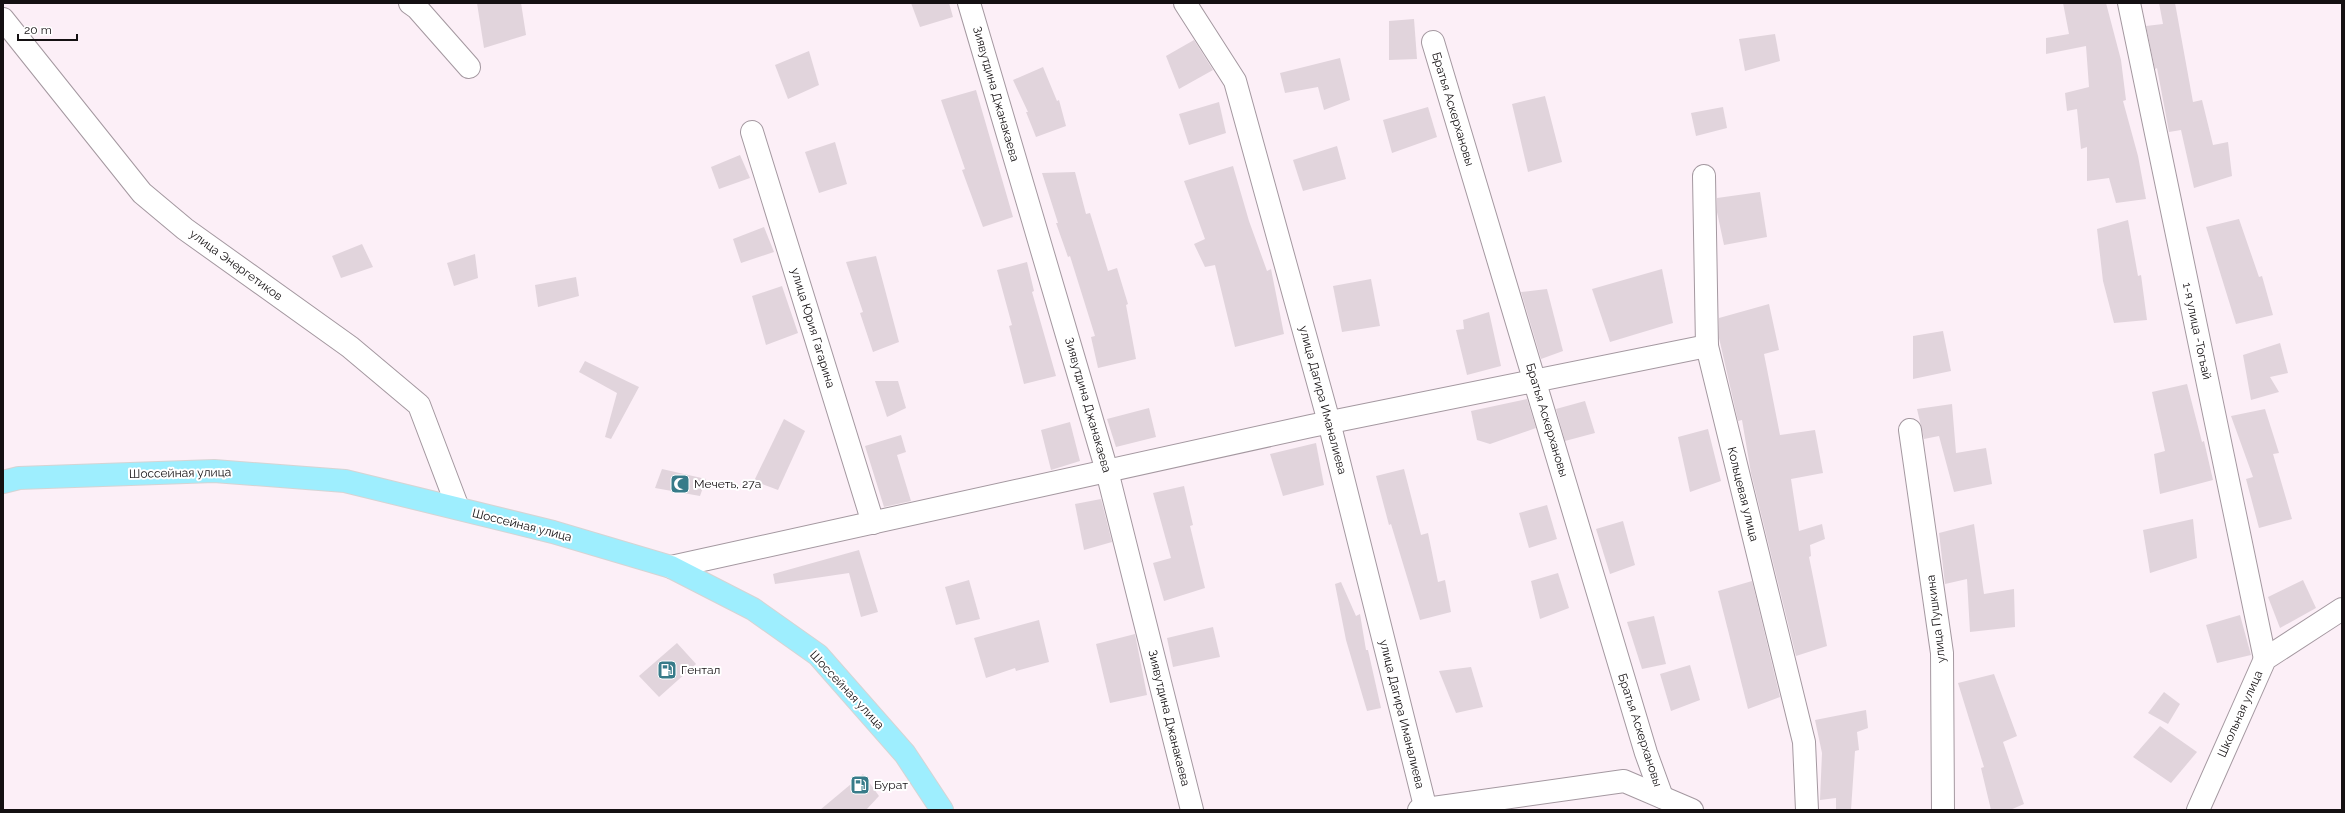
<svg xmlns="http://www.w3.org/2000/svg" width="2345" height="813" font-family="Raleway,sans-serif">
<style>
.building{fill:#e1d4dc}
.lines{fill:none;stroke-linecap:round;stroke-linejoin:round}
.minor-casing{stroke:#a498a0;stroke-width:24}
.major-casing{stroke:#d5d4d4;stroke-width:24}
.minor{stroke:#fff;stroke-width:22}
.major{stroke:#9eeefe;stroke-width:22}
.labels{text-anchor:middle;stroke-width:4;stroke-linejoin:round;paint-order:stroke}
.street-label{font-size:12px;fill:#141012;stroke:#fff}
.poi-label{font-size:12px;fill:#141012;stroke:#fff;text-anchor:start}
</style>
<rect width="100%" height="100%" fill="#fceff7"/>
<g class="building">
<polygon points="477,3 521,3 526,35 484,48"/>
<polygon points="911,3 949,3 953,17 920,27"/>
<polygon points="2063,3 2106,3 2121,60 2126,100 2123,101 2138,156 2146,199 2116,203 2109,178 2087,181 2087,147 2081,149 2077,109 2067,111 2065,93 2089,87 2086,46 2046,54 2046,38 2069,34"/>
<polygon points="2159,3 2175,3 2193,102 2202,100 2213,145 2228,142 2232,176 2194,188 2181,130 2169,132 2157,68 2155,69 2146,26 2163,24"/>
<polygon points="1414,19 1417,59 1389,60 1389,21"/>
<polygon points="1775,34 1780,61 1745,71 1739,39"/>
<polygon points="1194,40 1213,70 1179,89 1166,56"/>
<polygon points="809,51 819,85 788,99 775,65"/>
<polygon points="1340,58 1350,100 1324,110 1318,87 1285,93 1280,73"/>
<polygon points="1043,67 1057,101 1059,100 1066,126 1036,137 1026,112 1028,112 1013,80"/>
<polygon points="976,90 1013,217 983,227 962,170 965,169 941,100"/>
<polygon points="1545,96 1562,162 1528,172 1512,104"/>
<polygon points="1219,102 1226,133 1189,145 1179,114"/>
<polygon points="1428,107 1437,137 1392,153 1383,120"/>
<polygon points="1723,107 1727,128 1696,136 1691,113"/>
<polygon points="835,142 847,184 819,193 805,152"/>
<polygon points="1337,146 1346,179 1303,191 1293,160"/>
<polygon points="740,155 750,178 719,189 711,167"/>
<polygon points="1233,166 1249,221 1267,271 1271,269 1284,334 1235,347 1215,265 1205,267 1194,244 1205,239 1184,181"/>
<polygon points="1075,172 1086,214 1090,213 1108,271 1117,268 1128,304 1126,305 1136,359 1098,368 1091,337 1095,336 1070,256 1068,257 1056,223 1058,223 1042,173"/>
<polygon points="1760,192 1767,237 1724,245 1717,212 1717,198"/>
<polygon points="2239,219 2259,277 2262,276 2273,315 2236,324 2206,227"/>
<polygon points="2128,220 2138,276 2141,275 2147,320 2114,323 2103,281 2097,229"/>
<polygon points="764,227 774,252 741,263 733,239"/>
<polygon points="362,244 373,267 341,278 332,256"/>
<polygon points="475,254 478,278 454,286 447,263"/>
<polygon points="876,256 899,342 873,352 860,313 863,312 846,262"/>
<polygon points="1027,262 1034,291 1032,292 1056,376 1024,384 1009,326 1012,325 997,270"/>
<polygon points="1662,269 1673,323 1610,342 1592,289"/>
<polygon points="576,277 579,296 538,307 535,285"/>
<polygon points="1371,279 1380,326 1342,332 1333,286"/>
<polygon points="782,286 798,333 766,345 752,296"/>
<polygon points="1547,289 1563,351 1541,359 1521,292"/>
<polygon points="1769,304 1779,350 1764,354 1780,435 1815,430 1823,473 1791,479 1799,531 1822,524 1825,539 1810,545 1811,556 1809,557 1827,646 1796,656 1751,473 1742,420 1738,421 1719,338 1719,318"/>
<polygon points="1489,312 1501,366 1467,375 1456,330 1464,329 1463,320"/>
<polygon points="1943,331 1951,371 1913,379 1913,336"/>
<polygon points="2280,343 2288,373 2270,377 2279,392 2251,400 2243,355"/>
<polygon points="585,361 639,387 611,439 605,437 617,393 579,372"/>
<polygon points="875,381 898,381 906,408 887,417"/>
<polygon points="2187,384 2202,442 2204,441 2213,480 2160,494 2154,454 2165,451 2152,392"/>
<polygon points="1527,399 1536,428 1490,444 1477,440 1471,411"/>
<polygon points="1585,401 1595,433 1565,441 1556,409"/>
<polygon points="1952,404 1956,453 1986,448 1992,484 1954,492 1939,436 1924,439 1917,409"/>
<polygon points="1149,408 1156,437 1116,447 1107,419"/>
<polygon points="2265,409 2279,453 2273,454 2292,519 2259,528 2246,479 2253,477 2231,416"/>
<polygon points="784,419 805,431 778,490 754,481"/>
<polygon points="1070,422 1080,461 1051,470 1041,430"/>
<polygon points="1708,429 1721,481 1690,492 1678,437"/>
<polygon points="901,435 906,452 897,455 911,501 884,507 865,446"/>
<polygon points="1316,443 1324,485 1283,496 1270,454"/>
<polygon points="662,469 706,479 700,496 655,488"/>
<polygon points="1404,469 1421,535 1428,533 1438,582 1445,580 1451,612 1420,620 1391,524 1389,525 1376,476"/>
<polygon points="1184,486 1193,525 1190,526 1205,588 1164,601 1153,563 1171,558 1153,493"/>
<polygon points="1101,499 1112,542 1084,550 1075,504"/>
<polygon points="1547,505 1557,539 1529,548 1519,513"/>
<polygon points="2193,519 2197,558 2150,573 2143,530"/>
<polygon points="1623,521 1635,565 1610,574 1596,529"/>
<polygon points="1974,524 1984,594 2014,589 2015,627 1970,632 1967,579 1945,584 1939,533"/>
<polygon points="859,550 878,612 861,617 849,573 775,584 773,574"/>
<polygon points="1558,573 1569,608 1540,619 1531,581"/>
<polygon points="969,580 980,619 956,625 945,587"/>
<polygon points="2303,580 2316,608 2280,628 2268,597"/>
<polygon points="1752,581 1780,697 1748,709 1718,591"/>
<polygon points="1341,582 1356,616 1360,614 1366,650 1368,650 1381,708 1367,711 1346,640 1335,584"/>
<polygon points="2240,615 2251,655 2217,663 2206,625"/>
<polygon points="1654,616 1666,664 1642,669 1627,622"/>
<polygon points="1039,620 1049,662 1016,671 1015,668 986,678 974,638"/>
<polygon points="1213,627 1220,657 1173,667 1167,638"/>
<polygon points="1135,634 1147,695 1110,703 1096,644"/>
<polygon points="677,643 696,664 659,697 639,676"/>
<polygon points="1690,665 1700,700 1671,711 1660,674"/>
<polygon points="1471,667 1483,707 1456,713 1439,671"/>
<polygon points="1994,674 2017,736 2003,742 2024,804 2010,810 1991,810 1981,768 1984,767 1958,683"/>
<polygon points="2164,692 2180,704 2168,724 2148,713"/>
<polygon points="1866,710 1868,728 1857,732 1859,750 1855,751 1851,810 1836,810 1836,798 1820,800 1822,753 1815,720"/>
<polygon points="2160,726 2197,752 2171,783 2133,757"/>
<polygon points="863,774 879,796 866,810 820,810"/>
</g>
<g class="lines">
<g class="minor-casing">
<g id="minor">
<polyline points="410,3 417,8 469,67"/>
<polyline points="969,3 1107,471 1192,810"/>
<polyline points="1185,3 1235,81 1329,422 1426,810"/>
<polyline points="2129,3 2265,659"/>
<polyline points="3,19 142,193 185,229 350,347 419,405 458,508"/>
<polyline points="1433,42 1646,753 1662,797"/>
<polyline points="752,132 873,523"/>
<polyline points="1704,176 1707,346 1804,742 1807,810"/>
<polyline points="1910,430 1942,653 1943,810"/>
<polyline points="671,567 1311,426 1707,346"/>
<polyline points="1419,810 1624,781 1692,810"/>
<polyline points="2198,810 2265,659 2342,609"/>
</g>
</g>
<g class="major-casing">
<polyline id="major" points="3,482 19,478 214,471 345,481 553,532 671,567 753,609 818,655 905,754 942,810"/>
</g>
<use href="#minor" class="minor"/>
<use href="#major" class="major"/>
</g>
<defs>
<g id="mosque-square" transform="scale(1)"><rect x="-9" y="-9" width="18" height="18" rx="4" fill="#377b89" stroke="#fff"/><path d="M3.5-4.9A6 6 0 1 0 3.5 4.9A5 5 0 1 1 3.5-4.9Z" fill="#fff"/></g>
<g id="fuel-square" transform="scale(1)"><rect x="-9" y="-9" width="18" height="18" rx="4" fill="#377b89" stroke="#fff"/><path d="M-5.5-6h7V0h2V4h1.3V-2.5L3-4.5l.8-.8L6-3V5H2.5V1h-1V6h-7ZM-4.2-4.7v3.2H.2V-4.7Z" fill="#fff"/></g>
</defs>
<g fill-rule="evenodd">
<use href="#mosque-square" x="680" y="484"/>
<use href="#fuel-square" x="667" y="670"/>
<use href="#fuel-square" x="860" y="785"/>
</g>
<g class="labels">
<g class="street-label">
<text transform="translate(996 94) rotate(74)" y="4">Зиявутдина Джанакаева</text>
<text transform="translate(1453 109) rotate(73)" y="4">Братья Аскерхановы</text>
<text transform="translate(236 265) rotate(36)" y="4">улица Энергетиков</text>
<text transform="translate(813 328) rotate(73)" y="4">улица Юрия Гагарина</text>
<text transform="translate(2197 331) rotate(78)" y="4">1-я улица -Тогъай</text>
<text transform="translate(1323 400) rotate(75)" y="4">улица Дагира Иманалиева</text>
<text transform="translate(1088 405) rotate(74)" y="4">Зиявутдина Джанакаева</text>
<text transform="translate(1547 420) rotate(73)" y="4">Братья Аскерхановы</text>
<text transform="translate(180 473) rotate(-1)" y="4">Шоссейная улица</text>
<text transform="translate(1743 494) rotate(76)" y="4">Кольцевая улица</text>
<text transform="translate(522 525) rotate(14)" y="4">Шоссейная улица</text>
<text transform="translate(1936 619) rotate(-97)" y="4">улица Пушкина</text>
<text transform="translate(847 690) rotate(47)" y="4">Шоссейная улица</text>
<text transform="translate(1402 714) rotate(76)" y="4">улица Дагира Иманалиева</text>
<text transform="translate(2240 714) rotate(-66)" y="4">Школьная улица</text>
<text transform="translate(1169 718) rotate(76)" y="4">Зиявутдина Джанакаева</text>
<text transform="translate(1640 730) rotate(72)" y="4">Братья Аскерхановы</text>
</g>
<g class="poi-label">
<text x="694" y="488">Мечеть, 27а</text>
<text x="681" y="674">Гентал</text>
<text x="874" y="789">Бурат</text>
</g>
</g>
<rect width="2345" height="813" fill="none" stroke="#141012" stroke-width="8"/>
<path d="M18 34v6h59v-6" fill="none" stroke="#141012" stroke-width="2"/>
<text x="24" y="34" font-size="12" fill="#141012" stroke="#ffffff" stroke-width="3" paint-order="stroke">20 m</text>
</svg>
